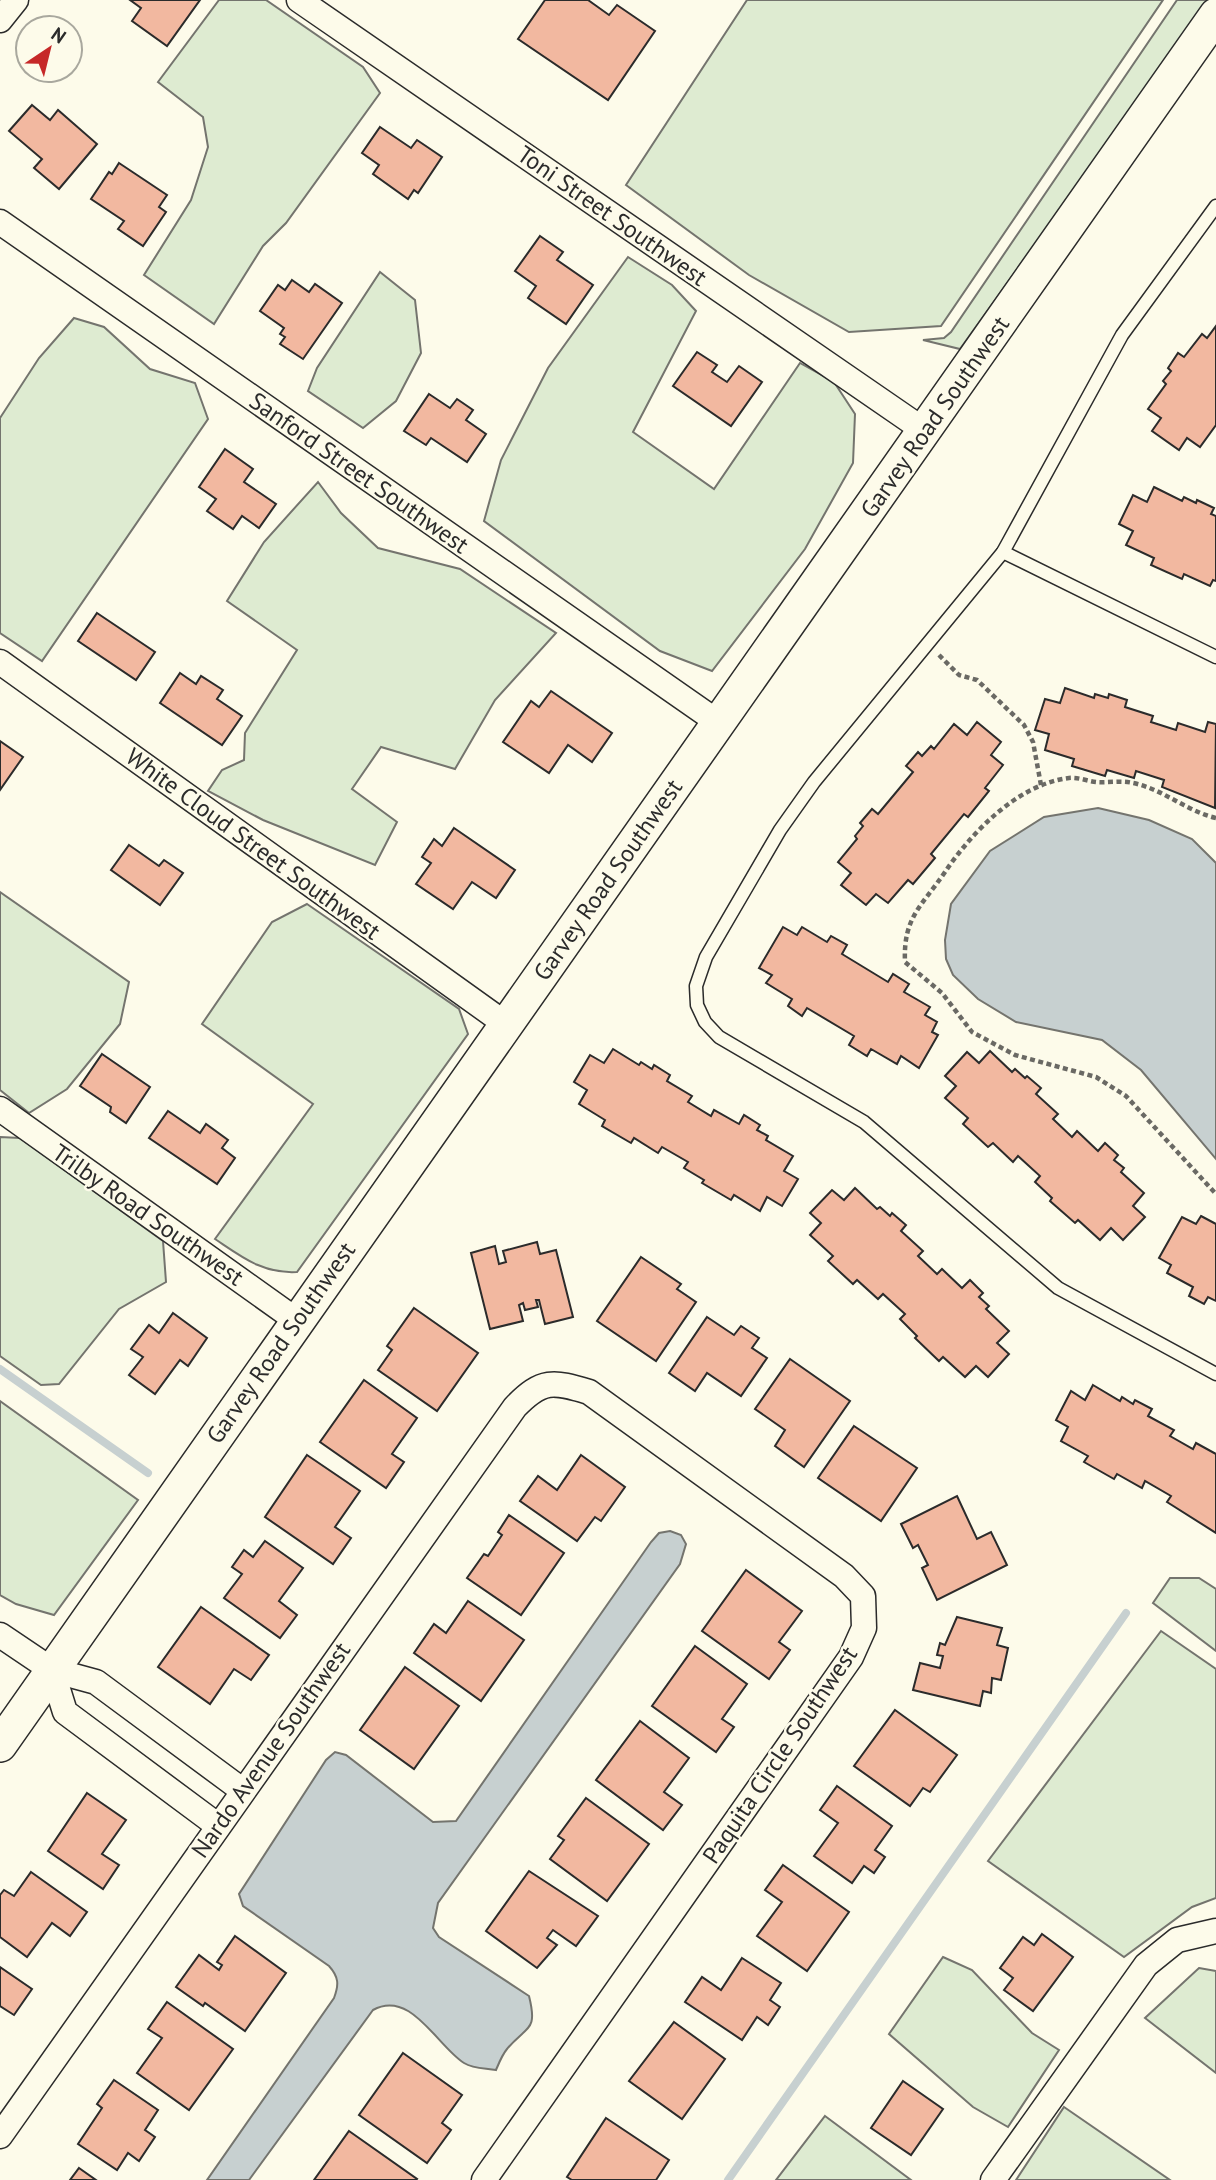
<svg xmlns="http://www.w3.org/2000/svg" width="1216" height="2180" font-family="'PT Sans',sans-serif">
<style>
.green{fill:#deebd1;stroke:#74746e;stroke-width:2}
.water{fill:#c7d0d0;stroke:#74746e;stroke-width:2}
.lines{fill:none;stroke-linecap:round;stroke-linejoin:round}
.stream{stroke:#c7d0d0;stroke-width:8}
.building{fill:#f2b8a0;stroke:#2b2b2b;stroke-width:2}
.lane-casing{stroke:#2b2b2b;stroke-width:15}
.street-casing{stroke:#2b2b2b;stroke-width:27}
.secondary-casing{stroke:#2b2b2b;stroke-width:36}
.path{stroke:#6a6964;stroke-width:4.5;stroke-dasharray:5 3.5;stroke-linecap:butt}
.lane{stroke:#fdfbea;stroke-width:12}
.street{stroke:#fdfbea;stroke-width:24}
.secondary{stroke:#fdfbea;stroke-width:33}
.labels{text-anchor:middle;stroke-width:5;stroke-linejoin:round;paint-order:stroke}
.street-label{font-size:24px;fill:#2b2b2b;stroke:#fdfbea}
</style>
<rect width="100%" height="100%" fill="#fdfbea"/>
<g class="green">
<polygon points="219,0 266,0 363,67 380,93 286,223 263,246 214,324 144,275 191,200 208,147 203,117 158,82"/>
<polygon points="747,0 1163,0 941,326 849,332 749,275 626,185"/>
<polygon points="1177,0 1210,0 960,349 923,340 944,338 951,332"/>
<polygon points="628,257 672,285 696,311 633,432 714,489 800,363 834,382 855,414 853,463 805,549 712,671 660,651 484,521 501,460 548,368"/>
<polygon points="380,272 415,300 421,353 396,401 363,428 308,391 317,368"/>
<polygon points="74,318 104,327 150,369 195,383 208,419 42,661 0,633 0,418 39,358"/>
<polygon points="318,482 341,513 378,548 460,569 556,633 495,700 455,769 381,747 352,789 397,822 375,865 263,820 208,791 222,770 244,760 245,733 297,650 227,601 264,542"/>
<polygon points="0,892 129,982 120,1024 67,1089 29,1113 0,1090"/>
<path d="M307,904l152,105 9,25 -171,238c-34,2 -55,-15 -82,-33l98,-135 -111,-80 70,-102z"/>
<polygon points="0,1137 20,1138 163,1241 166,1282 119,1309 59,1384 41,1385 0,1356"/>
<polygon points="0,1401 138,1500 54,1615 16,1604 0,1595"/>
<polygon points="1170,1578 1199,1578 1216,1589 1216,1651 1153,1603"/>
<polygon points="1161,1631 1216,1669 1216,1898 1192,1907 1124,1957 988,1861"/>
<polygon points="943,1957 972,1970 1032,2033 1059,2050 1008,2127 973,2107 889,2034"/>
<polygon points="1199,1968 1216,1971 1216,2073 1145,2018"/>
<polygon points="1064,2107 1170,2180 1016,2180"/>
<polygon points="825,2116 911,2180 776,2180"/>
</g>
<g class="water">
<polygon points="1098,808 1149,820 1192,839 1216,863 1216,1159 1141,1070 1102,1040 1016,1022 978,999 953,975 946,959 945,940 951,904 990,851 1044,817"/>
<path d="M670,1531l11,4 5,9 -6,20 -242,339 -5,25 6,9 90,59c9,36 -2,29 -22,53 -5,6 -8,14 -11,21 -11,-2 -22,-1 -32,-7 -27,-17 -53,-74 -91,-53l-124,170h-42l127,-182c5,-13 5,-21 -5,-32l-86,-60 -4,-12 87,-134 9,-8 11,3 87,67 23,-1 195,-279 8,-9z"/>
</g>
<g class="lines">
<g class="stream">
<polyline points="0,1369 148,1473"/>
<polyline points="728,2180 1126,1613"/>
</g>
</g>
<g class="building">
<polygon points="130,0 200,0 167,46 132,21 141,8"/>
<polygon points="545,0 588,0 609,15 617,5 655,31 608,100 518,39"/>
<polygon points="32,105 50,120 58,110 97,144 59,189 34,168 42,159 9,131"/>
<polygon points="380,127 411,148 417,140 442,157 418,193 414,190 408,199 373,174 379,165 362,153"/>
<polygon points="119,163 167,195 159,207 166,212 143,246 118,229 124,221 91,199 109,172 112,174"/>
<polygon points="540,236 563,252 557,260 593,285 566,324 528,298 536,286 515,271"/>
<polygon points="292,280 309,292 315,284 342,303 303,359 280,344 285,337 280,334 284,328 260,311 278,285 285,290"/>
<polygon points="1216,326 1216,425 1200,447 1187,438 1179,450 1152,431 1161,418 1148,409 1166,384 1163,381 1171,371 1168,368 1178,353 1184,357 1202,334 1207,338"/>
<polygon points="697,352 717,365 712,372 727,382 739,366 762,382 731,426 673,386"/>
<polygon points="429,394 450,408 457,399 473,410 466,420 486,434 467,462 431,438 426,445 404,431"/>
<polygon points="225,449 253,469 244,482 276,504 259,528 242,516 233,529 207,511 216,499 199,487"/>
<polygon points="1154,487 1182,501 1184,497 1196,503 1197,500 1214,508 1211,514 1216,516 1216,581 1213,580 1210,586 1184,574 1182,579 1151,565 1154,558 1126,545 1133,531 1119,524 1133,495 1147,502"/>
<polygon points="97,613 155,652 136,680 78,641"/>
<polygon points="180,673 196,684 201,676 223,690 217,699 242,716 222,745 160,703"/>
<polygon points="1065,688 1094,698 1095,694 1108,698 1109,694 1127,700 1125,707 1153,716 1151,722 1176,730 1178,723 1205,732 1208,722 1216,724 1215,808 1162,787 1164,780 1136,771 1134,778 1107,770 1105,776 1072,766 1074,759 1045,750 1049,734 1035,730 1045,699 1060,703"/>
<polygon points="551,691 612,733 592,762 568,745 549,773 503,742 531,701 539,707"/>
<polygon points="977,722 1001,742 991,755 1003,765 985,788 989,791 968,817 964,814 931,854 935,858 913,884 908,880 888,903 876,894 866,905 841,885 851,873 838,862 857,839 855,836 863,826 860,823 872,809 878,814 913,772 906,766 918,752 922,756 931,746 934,749 954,724 967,735"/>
<polygon points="0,741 23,757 0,790"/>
<polygon points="454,828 515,870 496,898 472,882 453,909 416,884 431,863 422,857 434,839 442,846"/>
<polygon points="129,845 159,866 164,860 183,873 160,905 111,870"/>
<polygon points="783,927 797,935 802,927 827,942 831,936 847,945 842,954 888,982 893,974 909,984 904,992 930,1007 925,1015 937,1022 932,1032 938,1035 919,1068 901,1056 897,1064 871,1049 867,1056 849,1045 854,1036 807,1008 802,1016 788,1006 792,999 766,983 772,975 759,968"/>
<polygon points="613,1049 639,1065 641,1062 652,1069 654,1065 670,1075 667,1081 692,1096 688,1102 711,1116 714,1110 739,1124 744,1115 760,1125 757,1130 768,1136 766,1140 793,1156 784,1171 798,1179 782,1206 767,1197 760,1211 734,1195 731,1200 702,1183 704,1180 684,1168 688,1162 662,1147 658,1153 634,1138 631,1143 602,1126 605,1120 579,1104 587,1090 574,1082 590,1055 604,1063"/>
<polygon points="990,1051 1012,1072 1015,1069 1025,1078 1027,1076 1041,1088 1036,1094 1058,1114 1053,1119 1072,1137 1077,1131 1098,1151 1105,1143 1118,1155 1114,1160 1124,1168 1121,1172 1144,1193 1133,1206 1145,1217 1123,1240 1111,1228 1100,1240 1078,1220 1075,1223 1050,1201 1052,1198 1035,1182 1040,1176 1018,1156 1013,1162 993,1143 988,1147 963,1124 968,1118 945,1098 956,1086 945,1076 967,1052 979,1063"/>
<polygon points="102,1054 150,1087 126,1123 110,1112 111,1107 80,1086"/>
<polygon points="168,1111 200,1133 206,1124 228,1140 222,1148 235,1158 217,1184 149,1138"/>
<polygon points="855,1188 877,1209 880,1207 890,1216 892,1213 906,1225 901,1231 923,1251 918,1256 937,1274 942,1269 962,1288 970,1280 983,1293 979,1297 989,1306 986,1309 1009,1331 997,1343 1009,1354 988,1377 976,1366 965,1377 943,1357 939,1361 915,1338 917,1336 900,1319 905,1314 883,1294 878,1299 857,1280 853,1284 828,1261 833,1256 810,1235 821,1223 810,1213 832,1190 844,1200"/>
<polygon points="1201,1216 1216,1224 1216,1301 1208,1297 1204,1304 1189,1296 1193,1287 1167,1273 1171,1265 1159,1258 1182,1217 1196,1224"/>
<polygon points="537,1242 540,1254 556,1250 573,1317 545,1324 539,1300 536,1300 538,1307 525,1310 523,1303 519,1305 523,1321 490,1329 471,1253 495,1246 499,1264 506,1262 503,1251"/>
<polygon points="641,1257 681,1284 677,1289 696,1302 656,1361 597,1321"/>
<polygon points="414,1308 478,1353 437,1411 378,1370 392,1350 387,1346"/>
<polygon points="173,1313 207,1338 188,1366 180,1360 155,1394 129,1375 143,1357 131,1349 149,1325 159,1333"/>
<polygon points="707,1317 734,1335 741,1326 759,1338 752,1348 767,1358 741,1396 707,1373 695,1391 669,1373"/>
<polygon points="790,1359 850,1401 804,1467 775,1446 785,1430 755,1409"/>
<polygon points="364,1380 417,1418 392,1454 404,1462 386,1488 320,1442"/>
<polygon points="1093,1385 1120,1401 1122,1397 1133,1404 1135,1400 1152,1409 1148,1416 1174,1430 1170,1436 1193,1449 1196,1443 1216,1454 1216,1533 1167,1502 1171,1496 1145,1481 1142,1488 1117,1474 1114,1479 1084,1462 1088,1456 1061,1441 1068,1427 1056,1420 1071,1391 1085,1400"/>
<polygon points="854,1426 917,1468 881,1521 818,1478"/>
<polygon points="307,1455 360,1491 335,1527 351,1538 333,1564 265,1517"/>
<polygon points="581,1455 625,1487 601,1521 595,1517 577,1541 520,1501 538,1476 557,1490"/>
<polygon points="957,1496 977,1539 991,1532 1007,1565 937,1600 922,1568 928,1565 918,1545 913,1548 901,1524"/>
<polygon points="509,1515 564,1553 521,1615 467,1578 484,1554 488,1556 502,1535 498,1532"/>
<polygon points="265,1541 303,1568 279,1601 297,1615 280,1638 224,1598 242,1574 232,1567 244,1550 253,1557"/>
<polygon points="746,1570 802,1611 779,1642 790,1650 769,1679 702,1631"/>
<polygon points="468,1601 524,1640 481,1701 414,1653 434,1624 446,1633"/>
<polygon points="201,1607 269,1655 251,1680 234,1669 210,1704 158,1667"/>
<polygon points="957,1617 1002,1628 997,1645 1008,1648 1001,1680 992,1678 991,1693 983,1691 980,1706 913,1690 920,1663 940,1668 943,1656 937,1655 940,1643 945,1645"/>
<polygon points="695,1646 747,1684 722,1719 734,1727 716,1752 652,1706"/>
<polygon points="405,1667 459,1706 414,1769 360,1730"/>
<polygon points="895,1710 957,1755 930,1792 923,1788 910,1806 854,1766"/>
<polygon points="640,1721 689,1758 664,1792 682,1805 663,1830 596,1780"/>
<polygon points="837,1786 892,1826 875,1850 885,1857 874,1873 864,1866 852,1883 814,1856 838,1823 820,1810"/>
<polygon points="87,1793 126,1820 102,1854 119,1865 103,1889 48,1851"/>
<polygon points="586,1798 649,1844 607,1901 550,1859 564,1840 558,1836"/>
<polygon points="783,1865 849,1912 807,1971 757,1936 782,1902 765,1890"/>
<polygon points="529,1871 598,1916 576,1946 553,1930 547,1938 557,1945 537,1968 486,1931"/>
<polygon points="31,1872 87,1912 70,1936 52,1923 27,1957 0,1937 0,1895 4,1890 14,1896"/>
<polygon points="1042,1934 1073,1957 1033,2011 1004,1990 1013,1978 1000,1968 1023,1937 1034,1945"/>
<polygon points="235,1936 286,1973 245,2031 205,2003 203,2006 176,1987 199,1955 219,1970 222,1965 217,1962"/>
<polygon points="742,1958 781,1983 770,2000 780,2007 768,2025 757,2017 742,2040 685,2002 702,1977 721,1990"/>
<polygon points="0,1967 32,1989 14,2015 0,2006"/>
<polygon points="167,2002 233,2049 189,2110 137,2073 162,2038 148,2029"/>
<polygon points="674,2022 725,2059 682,2119 629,2081"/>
<polygon points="403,2053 462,2095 442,2123 451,2130 427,2163 359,2115"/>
<polygon points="114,2080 158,2110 145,2130 155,2137 139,2161 128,2153 117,2170 78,2144 102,2108 97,2104"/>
<polygon points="903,2081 943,2109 911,2155 871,2128"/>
<polygon points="606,2118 669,2160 656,2180 572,2180 567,2177"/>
<polygon points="349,2131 417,2179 416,2180 314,2180"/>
<polygon points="79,2168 96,2180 70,2180"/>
</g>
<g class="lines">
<g class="lane-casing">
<g id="lane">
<polyline points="1216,206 1122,335 1003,552 814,782 780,830 706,957 696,986 697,1005 705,1022 719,1037 864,1122 1058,1288 1216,1374"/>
<polyline points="1003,552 1216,657"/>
</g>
</g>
<g class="street-casing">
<g id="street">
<polyline points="299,0 925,431"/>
<polyline points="0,20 16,0"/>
<polyline points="0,222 719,723"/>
<polyline points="0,662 507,1025"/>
<polyline points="0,1109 296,1320"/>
<polyline points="0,1635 52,1670 96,1682 242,1790"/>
<polyline points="52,1670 65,1712 217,1825"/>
<path d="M0,2136l515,-729c27,-28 38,-26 74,-15l255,184 19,20 1,32 -13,29 -367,523"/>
<polyline points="993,2180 1146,1965 1177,1940 1216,1931"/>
</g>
</g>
<g class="secondary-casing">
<polyline id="secondary" points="0,1745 1216,15"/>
</g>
<g class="path">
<polyline points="939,655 959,675 977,680 1024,725 1033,742 1041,785"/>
<path d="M1216,818c-30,-7 -53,-29 -83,-35 -12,-3 -25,0 -37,-1 -9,-1 -18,-5 -27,-4 -51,6 -97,54 -124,94 -23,34 -42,45 -40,90l37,31 30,39 43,23 81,22 30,19 90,98"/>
</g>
<use href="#lane" class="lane"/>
<use href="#street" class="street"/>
<use href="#secondary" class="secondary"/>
</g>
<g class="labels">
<g class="street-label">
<text transform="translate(612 216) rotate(35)" y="8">Toni Street Southwest</text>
<text transform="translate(935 417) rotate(-55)" y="8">Garvey Road Southwest</text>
<text transform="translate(359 473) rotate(35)" y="8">Sanford Street Southwest</text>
<text transform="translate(253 844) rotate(36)" y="8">White Cloud Street Southwest</text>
<text transform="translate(608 880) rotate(-55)" y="8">Garvey Road Southwest</text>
<text transform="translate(148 1215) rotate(35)" y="8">Trilby Road Southwest</text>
<text transform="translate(281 1343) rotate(-55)" y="8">Garvey Road Southwest</text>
<text transform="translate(271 1750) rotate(-55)" y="8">Nardo Avenue Southwest</text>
<text transform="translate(780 1755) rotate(-56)" y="8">Paquita Circle Southwest</text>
</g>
</g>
<g transform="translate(49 49) rotate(35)"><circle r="33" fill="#fdfbea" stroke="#a9a89e" stroke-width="2"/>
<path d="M0-5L12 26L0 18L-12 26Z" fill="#c62828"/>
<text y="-10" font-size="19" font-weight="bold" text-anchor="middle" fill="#2b2b2b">N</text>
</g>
</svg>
